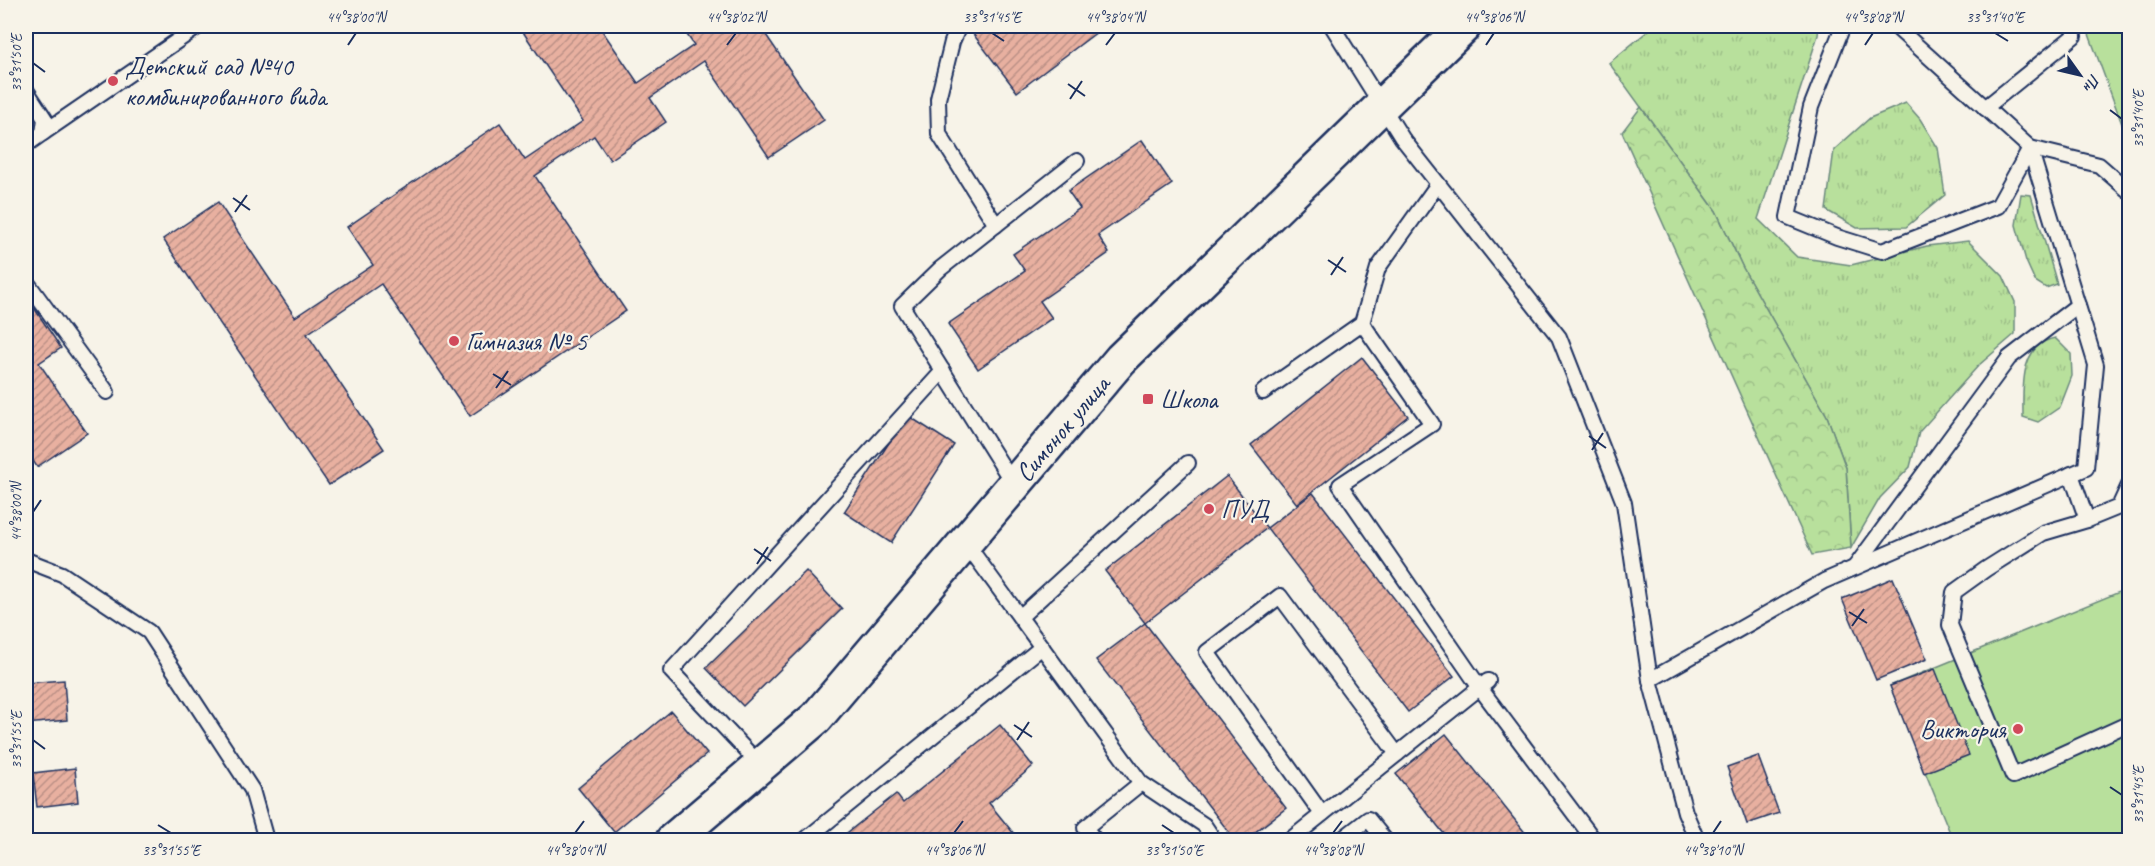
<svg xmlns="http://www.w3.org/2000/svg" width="2155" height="866" font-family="Caveat,sans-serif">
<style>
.grass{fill:url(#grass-tufts);stroke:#6a887d;stroke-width:1.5}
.forest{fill:url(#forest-crowns);stroke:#6a887d;stroke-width:1.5}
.garden{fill:#b8e09c;stroke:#6a887d;stroke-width:1.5}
.building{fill:url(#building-hatch);stroke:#1b2f5e;stroke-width:1.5}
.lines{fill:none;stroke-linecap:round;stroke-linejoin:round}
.service-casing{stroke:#1b2f5e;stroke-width:18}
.tertiary-casing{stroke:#1b2f5e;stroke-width:38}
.service{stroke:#f7f3e8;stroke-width:14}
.tertiary{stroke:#f7f3e8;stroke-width:33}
.ticks{fill:none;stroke:#1b2f5e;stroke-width:2}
.poi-dot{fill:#d1495b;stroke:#f7f3e8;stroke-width:2}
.labels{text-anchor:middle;stroke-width:4.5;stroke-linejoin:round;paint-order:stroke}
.poi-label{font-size:26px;fill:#1b2f5e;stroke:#f7f3e8;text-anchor:start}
.street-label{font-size:26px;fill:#1b2f5e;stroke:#f7f3e8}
.neatline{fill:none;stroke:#1b2f5e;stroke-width:2}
.ticks-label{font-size:15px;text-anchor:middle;fill:#1b2f5e}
</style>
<defs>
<pattern id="grass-tufts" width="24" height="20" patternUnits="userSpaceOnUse" patternTransform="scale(1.5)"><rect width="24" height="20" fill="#b8e09c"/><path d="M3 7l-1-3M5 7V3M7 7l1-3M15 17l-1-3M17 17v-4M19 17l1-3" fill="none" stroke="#9ec089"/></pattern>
<pattern id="forest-crowns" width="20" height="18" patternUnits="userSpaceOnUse" patternTransform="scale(1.5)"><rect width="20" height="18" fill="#b8e09c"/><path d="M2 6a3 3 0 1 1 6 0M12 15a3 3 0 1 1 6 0" fill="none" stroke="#9ec089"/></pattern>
<pattern id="building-hatch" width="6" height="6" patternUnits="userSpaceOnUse" patternTransform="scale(1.5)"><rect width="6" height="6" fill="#e8b0a0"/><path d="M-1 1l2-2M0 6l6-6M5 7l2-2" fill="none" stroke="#bb9086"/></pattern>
</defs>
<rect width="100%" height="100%" fill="#f7f3e8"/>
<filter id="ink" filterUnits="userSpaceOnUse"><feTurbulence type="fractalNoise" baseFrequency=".0167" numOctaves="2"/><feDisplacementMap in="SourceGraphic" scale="12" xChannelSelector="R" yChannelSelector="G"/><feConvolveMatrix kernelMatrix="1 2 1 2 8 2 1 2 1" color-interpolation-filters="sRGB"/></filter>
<g filter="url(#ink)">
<g class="grass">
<polygon points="1654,26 1819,26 1818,35 1758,219 1797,257 1851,265 1927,246 1968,241 2003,276 2015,302 2015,334 1979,365 1919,432 1910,467 1880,498 1851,548 1846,468 1827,416 1743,268 1716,211 1609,63"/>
<polygon points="1906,103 1920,119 1938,148 1945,195 1906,227 1857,228 1826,210 1834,150 1870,118"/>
<polygon points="2021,194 2031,195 2057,284 2046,288 2035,281 2026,261 2016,225"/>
<path d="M2055,338l16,16 1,22 -12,31 -22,15 -15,-5c0,-29 -4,-72 32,-79z"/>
</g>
<polygon class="forest" points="1641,107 1716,211 1743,268 1827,416 1846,468 1851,548 1812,555 1622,132"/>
<g class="garden">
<polygon points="2086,26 2129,26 2129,143"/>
<polygon points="2129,588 2129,840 1953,840 1890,686"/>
</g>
<g class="building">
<polygon points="519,26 599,26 638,83 694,45 681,26 760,26 824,120 769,157 704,61 650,98 666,122 610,160 594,136 535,176 626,311 470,416 381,284 307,334 384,449 329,485 163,239 218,202 295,317 373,265 347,227 500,123 525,160 583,121"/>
<polygon points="976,26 1105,26 1017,92 970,30"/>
<polygon points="1142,140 1172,184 1098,235 1109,253 1040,301 1052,318 978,369 948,324 1025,271 1013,254 1080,208 1068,191"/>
<polygon points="26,296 61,348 39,363 87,433 37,467 26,450"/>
<polygon points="1362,357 1408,416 1297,504 1251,445"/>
<polygon points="907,415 954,445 891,543 844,512"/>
<polygon points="1227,476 1267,528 1145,623 1105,571"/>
<polygon points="1313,493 1454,676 1408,712 1267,528"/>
<polygon points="806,571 842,609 743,706 706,668"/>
<polygon points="1893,578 1927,659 1876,680 1842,599"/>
<polygon points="1145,623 1286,808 1245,840 1235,840 1096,660"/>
<polygon points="1935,669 1969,755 1924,773 1890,686"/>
<polygon points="64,680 67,720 26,724 26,683"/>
<polygon points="671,711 707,754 614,832 578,788"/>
<polygon points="1000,725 1033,766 989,803 1019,840 838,840 896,794 903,803"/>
<polygon points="1446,734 1531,840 1449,840 1396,774"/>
<polygon points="1758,756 1779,813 1747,824 1727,767"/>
<polygon points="75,768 78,802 37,807 33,773"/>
</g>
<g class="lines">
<g class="service-casing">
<g id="service">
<polyline points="959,26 952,42 938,99 939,134 996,225"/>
<polyline points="1332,26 1402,138 1559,337 1624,503 1650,680"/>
<polyline points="1843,26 1811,107 1788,217 1837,237 1882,251 1998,206 2030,148 2099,165 2130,192"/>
<polyline points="26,90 45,119 43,133 26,145"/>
<polyline points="1985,108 2074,36"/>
<polyline points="43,133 199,26"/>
<polyline points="26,281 107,392"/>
<polyline points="1362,323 1432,424 1340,485 1480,688 1594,840"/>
<polyline points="1263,392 1362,323 1378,268 1438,184"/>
<polyline points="2071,474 2087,520 2119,507 2130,483"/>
<polyline points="1014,485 902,306 940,269 1077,161"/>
<polyline points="2087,520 2043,533 1986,569 1954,592 1950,625 2013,776 2130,723"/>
<polyline points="965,542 1141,783 1204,825 1214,840"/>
<polyline points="26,560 62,574 149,632 252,790 266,840"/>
<polyline points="1855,567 2009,358 2078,305"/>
<polyline points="1020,617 1188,463"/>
<polyline points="760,765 671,671 943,371"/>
<polyline points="1322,814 1207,652 1280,596 1397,754"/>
<polyline points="805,840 1042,647"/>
<polyline points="1095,840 1085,828 1141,783"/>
<polyline points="1290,840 1488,681"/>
<polyline points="1341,840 1368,819 1385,840"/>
<polyline points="1697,840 1685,812 1650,680 1824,581 2086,468 2096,365 2030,148 1895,26"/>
</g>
</g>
<g class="tertiary-casing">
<g id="tertiary">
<path id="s1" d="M673,840l143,-122 305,-359 343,-333"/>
</g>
</g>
<use href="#service" class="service"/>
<use href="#tertiary" class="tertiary"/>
</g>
</g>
<path class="ticks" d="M992,33l12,8M1995,33l13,8M348,45l8,-12M727,45l9,-12M1106,45l9,-12M1486,45l8,-12M1865,45l8,-12M33,63l12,9M1068,84l17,12M1070,99l12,-18M2110,110l12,9M233,198l17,12M235,212l12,-17M1328,260l18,12M1331,275l12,-18M493,374l18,11M496,388l12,-17M1589,436l17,12M1592,450l11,-17M33,512l8,-12M754,549l17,12M757,564l11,-17M1849,612l18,11M1852,626l12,-17M1014,725l18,12M33,740l12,9M1017,740l12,-18M2110,787l12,8M158,825l13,8M1162,825l12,8M575,833l9,-12M954,833l9,-12M1333,833l9,-12M1713,833l8,-12"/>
<g class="poi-dot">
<circle cx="113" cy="81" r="6"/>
<circle cx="454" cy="341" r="6"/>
<rect x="1142" y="393" width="12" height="12" rx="3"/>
<circle cx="1209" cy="509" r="6"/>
<circle cx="2018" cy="729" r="6"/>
</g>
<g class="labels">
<g class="poi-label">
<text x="125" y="75">Детский сад №40<tspan x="125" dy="30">комбинированного вида</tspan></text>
<text x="466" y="350">Гимназия № 5</text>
<text x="1160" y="408">Школа</text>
<text x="1221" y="518">ПУД</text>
<text x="2006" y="738" text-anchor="end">Виктория</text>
</g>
<g class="street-label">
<text dy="9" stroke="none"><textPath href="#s1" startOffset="568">Симонок улица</textPath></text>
</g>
</g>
<rect width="2155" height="866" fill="none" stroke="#f7f3e8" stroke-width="66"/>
<g transform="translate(2080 75) rotate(124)" stroke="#f7f3e8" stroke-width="4.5" paint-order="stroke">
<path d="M0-4.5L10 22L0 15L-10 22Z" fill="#1b2f5e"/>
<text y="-9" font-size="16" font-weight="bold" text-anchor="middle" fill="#1b2f5e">Пн</text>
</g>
<rect x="33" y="33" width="2089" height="800" class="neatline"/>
<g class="ticks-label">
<text x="356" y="22">44°38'00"N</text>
<text x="736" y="22">44°38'02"N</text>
<text x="992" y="22">33°31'45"E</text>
<text x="1115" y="22">44°38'04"N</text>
<text x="1494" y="22">44°38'06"N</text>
<text x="1873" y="22">44°38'08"N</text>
<text x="1995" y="22">33°31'40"E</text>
<text transform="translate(16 63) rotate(-90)" y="5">33°31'50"E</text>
<text transform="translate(2138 119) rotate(-90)" y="5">33°31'40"E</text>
<text transform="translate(16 512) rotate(-90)" y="5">44°38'00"N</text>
<text transform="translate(16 740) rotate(-90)" y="5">33°31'55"E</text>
<text transform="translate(2138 795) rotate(-90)" y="5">33°31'45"E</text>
<text x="171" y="855">33°31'55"E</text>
<text x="575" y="855">44°38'04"N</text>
<text x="954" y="855">44°38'06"N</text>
<text x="1174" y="855">33°31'50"E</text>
<text x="1333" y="855">44°38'08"N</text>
<text x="1713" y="855">44°38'10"N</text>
</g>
</svg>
